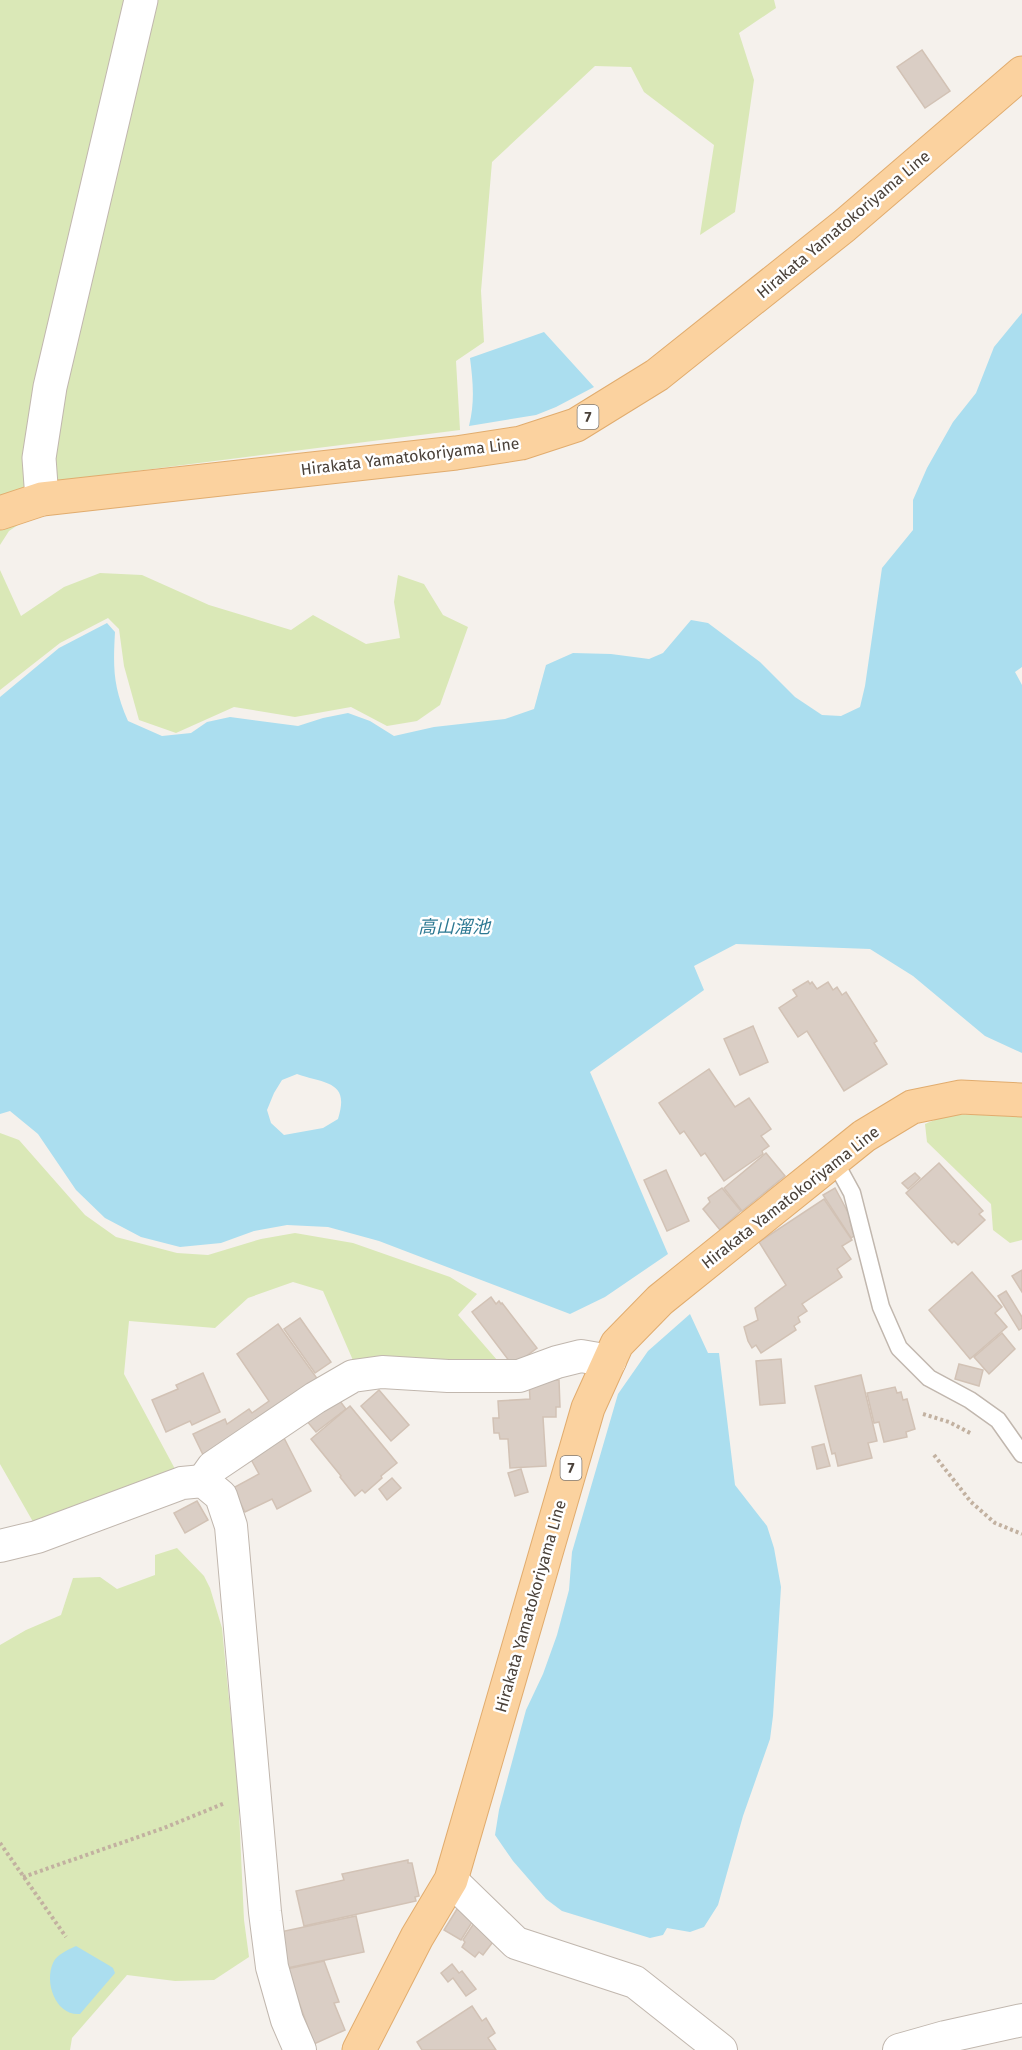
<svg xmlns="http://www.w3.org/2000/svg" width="1022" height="2050" font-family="'Fira Sans','Noto Sans JP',sans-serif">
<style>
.green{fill:#dae8b7}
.water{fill:#abdeef;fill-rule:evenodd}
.building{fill:#dacec5;stroke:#d2c2b5;stroke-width:1.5}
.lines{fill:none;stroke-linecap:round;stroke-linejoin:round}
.service-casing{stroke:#c1b7ae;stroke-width:19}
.minor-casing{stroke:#c1b7ae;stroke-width:34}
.tertiary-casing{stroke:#c1b7ae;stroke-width:35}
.primary-casing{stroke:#e1ac6e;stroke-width:35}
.path{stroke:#c2b1a0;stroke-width:4;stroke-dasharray:3 3;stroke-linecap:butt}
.service{stroke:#fff;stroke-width:16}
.minor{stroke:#fff;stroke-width:32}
.tertiary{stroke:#fff;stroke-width:33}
.primary{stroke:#fbd29f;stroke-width:33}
.labels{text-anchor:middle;stroke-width:5;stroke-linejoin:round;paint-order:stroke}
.shield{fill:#fff;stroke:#807a74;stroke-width:1.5}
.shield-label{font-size:15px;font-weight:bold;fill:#4a4139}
.street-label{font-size:16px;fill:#4a4139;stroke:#fff}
.water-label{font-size:18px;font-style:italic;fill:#2d7993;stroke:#fff}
</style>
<rect width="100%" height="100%" fill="#f5f1ec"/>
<g class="green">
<polygon points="0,0 774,0 776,8 739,33 754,80 735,212 700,235 714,145 644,92 631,67 595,66 492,162 481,291 484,342 456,361 460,430 89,477 9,531 0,545"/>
<polygon points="0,570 21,616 64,587 100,573 142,575 209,605 291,630 313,615 366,644 400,638 394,602 398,575 424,584 443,615 468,627 440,705 417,721 387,726 351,707 295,717 234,707 176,733 139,720 124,666 119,629 108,618 60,643 0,690"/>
<polygon points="949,1114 1022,1116 1022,1240 1010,1243 993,1230 991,1204 927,1142 925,1124"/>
<polygon points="0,1133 19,1140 85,1215 116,1237 177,1253 208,1255 261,1239 295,1233 353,1243 450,1277 477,1294 458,1315 504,1368 355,1365 323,1291 293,1282 248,1298 215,1328 129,1321 124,1374 175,1469 36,1527 0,1464"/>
<polygon points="177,1548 204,1576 210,1588 222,1628 238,1790 244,1920 249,1957 214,1980 175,1981 127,1975 72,2038 70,2050 0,2050 0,1645 26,1630 61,1615 73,1578 100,1577 117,1589 155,1575 155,1555"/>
</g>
<g class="water">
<path d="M1022,313v354l-7,5 7,13v368l-37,-17 -72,-60 -43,-27 -134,-5 -42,22 10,24 -114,82 78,182 -63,43 -35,17 -191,-73 -51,-14 -41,-2 -33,6 -33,12 -41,4 -39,-10 -36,-19 -29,-28 -38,-56 -28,-23 -10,3v-417l59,-49 48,-25 8,9c-2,36 -2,55 13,89l34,15 29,-3 16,-11 23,-5 68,9 25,-8 25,-5 22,8 24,15 40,-9 71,-8 29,-10 12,-44 27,-12 38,1 38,5 14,-6 28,-33 17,3 52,39 35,35 27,18 19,1 19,-9 5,-21 17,-118 31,-38v-30l14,-32 26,-46 23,-29 18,-46zM297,1074c29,10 53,7 41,45l-15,9 -39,7 -13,-12 -4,-13 7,-17 8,-13z"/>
<path d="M544,332l50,55 -38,20 -20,8 -67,11c6,-24 4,-44 1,-68z"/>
<polygon points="690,1314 708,1353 719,1353 735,1485 767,1526 774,1548 781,1587 773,1716 770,1739 743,1816 718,1905 704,1927 690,1932 667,1928 663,1935 650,1938 562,1911 546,1899 513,1861 495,1835 499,1810 526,1710 543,1674 557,1635 569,1590 572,1552 618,1394 648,1351"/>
<path d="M76,1946l34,20 3,2 2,5 -35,41c-24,2 -36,-31 -27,-51 4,-9 15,-13 23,-17z"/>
</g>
<g class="building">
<polygon points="922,50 950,91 925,108 897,67"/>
<polygon points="808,981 810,984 812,982 817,989 828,982 833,990 837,987 842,995 846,992 877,1041 874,1043 887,1064 844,1091 807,1031 798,1037 779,1008 797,996 793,990"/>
<polygon points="753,1026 768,1062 740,1075 724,1039"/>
<polygon points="709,1069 735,1107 749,1098 771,1129 761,1136 769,1146 762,1151 763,1154 724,1181 705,1153 701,1156 684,1131 680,1134 659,1103"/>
<polygon points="766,1153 785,1176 742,1211 724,1188"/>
<polygon points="939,1163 983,1211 979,1214 985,1220 958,1245 954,1241 952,1243 906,1193"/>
<polygon points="666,1170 689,1221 667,1231 644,1180"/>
<polygon points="915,1173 920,1178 908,1189 902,1183"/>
<polygon points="722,1188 741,1211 720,1230 703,1209 710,1202 708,1198"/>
<polygon points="835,1188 852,1220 850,1221 854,1236 851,1238 823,1195"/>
<polygon points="824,1199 852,1240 842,1246 851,1259 837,1269 842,1277 802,1304 807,1311 798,1317 800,1322 794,1326 796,1330 761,1353 756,1345 752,1348 748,1341 744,1327 758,1320 755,1308 786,1285 759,1242"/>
<polygon points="1022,1270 1022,1292 1012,1276"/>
<polygon points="972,1272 1002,1307 995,1313 1007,1327 970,1359 929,1310"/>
<polygon points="1006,1291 1022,1317 1022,1328 1019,1330 998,1296"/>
<polygon points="491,1297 496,1304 499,1301 501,1304 502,1303 537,1348 513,1366 472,1312"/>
<polygon points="300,1318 331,1362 315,1373 284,1329"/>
<polygon points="278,1324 321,1384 206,1461 193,1434 225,1419 227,1424 249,1409 252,1413 269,1401 237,1354"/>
<polygon points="1002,1333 1015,1349 989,1374 974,1357"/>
<polygon points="781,1359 785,1403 760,1405 756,1361"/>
<polygon points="959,1364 983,1370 979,1386 955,1379"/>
<polygon points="203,1373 220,1412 192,1425 190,1421 166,1432 152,1400 178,1389 176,1385"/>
<polygon points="861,1375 877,1441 868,1443 872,1458 838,1466 835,1453 832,1454 815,1386"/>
<polygon points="559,1380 560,1407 556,1407 556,1417 543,1417 546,1466 510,1468 508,1439 500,1439 499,1433 494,1433 493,1418 499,1418 498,1401 530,1399 529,1382"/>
<polygon points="895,1387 897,1393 901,1392 903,1400 907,1399 915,1429 906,1432 907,1437 884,1442 879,1422 874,1423 867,1393"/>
<polygon points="379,1390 409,1425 391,1441 361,1406"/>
<polygon points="334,1393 346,1409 316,1432 301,1414"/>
<polygon points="350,1406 397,1463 381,1476 382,1478 365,1493 362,1490 355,1496 340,1477 341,1476 311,1439"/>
<polygon points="282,1434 311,1491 277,1509 272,1499 245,1512 233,1488 259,1474 247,1452"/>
<polygon points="824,1444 830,1466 817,1469 812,1447"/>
<polygon points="521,1469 528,1492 515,1496 508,1473"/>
<polygon points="392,1478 401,1488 387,1500 379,1489"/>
<polygon points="197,1501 208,1520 185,1533 174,1513"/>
<polygon points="408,1860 408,1863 412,1863 419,1896 415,1897 416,1901 304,1926 296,1891 344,1880 342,1874"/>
<polygon points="457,1909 474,1919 461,1940 444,1930"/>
<polygon points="356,1916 364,1952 287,1968 280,1932"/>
<polygon points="474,1923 496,1938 483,1955 479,1952 475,1957 462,1947 465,1942 463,1940"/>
<polygon points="324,1961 339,2002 334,2003 345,2030 314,2044 287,1969"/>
<polygon points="452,1964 459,1973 462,1971 476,1989 466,1996 453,1978 448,1982 441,1973"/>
<polygon points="472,2006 482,2021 486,2018 495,2033 488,2038 496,2050 422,2050 417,2042"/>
</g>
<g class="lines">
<g class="service-casing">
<polyline id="service" points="834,1160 852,1193 881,1307 899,1348 929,1378 970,1400 998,1420 1022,1454"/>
</g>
<g class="minor-casing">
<g id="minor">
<polyline points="203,1481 213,1467 315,1398 353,1376 382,1372 448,1376 519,1376 557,1362 581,1356 610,1361"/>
<polyline points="0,1546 37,1537 182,1483 203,1481 221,1496 231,1526 265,1912 272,1967 287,2020 300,2050"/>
<polyline points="451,1880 516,1943 635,1982 721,2050"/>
<polyline points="899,2050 945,2037 1022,2020"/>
</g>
</g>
<g class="tertiary-casing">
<polyline id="tertiary" points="42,499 39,458 50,387 141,0"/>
</g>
<g class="primary-casing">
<g id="primary">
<polyline points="0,513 42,499 456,453 521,443 576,425 657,375 844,226 1022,73"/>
<polyline points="359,2050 417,1937 451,1880 588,1408 617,1344 660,1300 864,1136 912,1107 961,1097 1022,1100"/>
</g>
</g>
<g class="path">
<polyline points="923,1414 949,1422 972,1434"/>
<polyline points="934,1455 971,1502 995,1523 1022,1534"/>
<polyline points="0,1843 66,1937"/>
<polyline points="23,1877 164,1828 225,1803"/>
</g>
<use href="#service" class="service"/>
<use href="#minor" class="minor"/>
<use href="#tertiary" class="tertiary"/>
<use href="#primary" class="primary"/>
</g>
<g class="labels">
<g class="shield">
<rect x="577.5" y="405" width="21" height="24" rx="4.5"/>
<rect x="560.5" y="1456" width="21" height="24" rx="4.5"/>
</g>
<g class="shield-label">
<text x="588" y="422">7</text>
<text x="571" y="1473">7</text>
</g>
<g class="street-label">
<text transform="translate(843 224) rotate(-40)" y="6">Hirakata Yamatokoriyama Line</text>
<text transform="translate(410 456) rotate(-7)" y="6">Hirakata Yamatokoriyama Line</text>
<text transform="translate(790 1197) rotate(-38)" y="6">Hirakata Yamatokoriyama Line</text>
<text transform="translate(530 1606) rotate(-74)" y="6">Hirakata Yamatokoriyama Line</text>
</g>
<g class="water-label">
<text x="454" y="933">高山溜池</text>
</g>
</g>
</svg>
